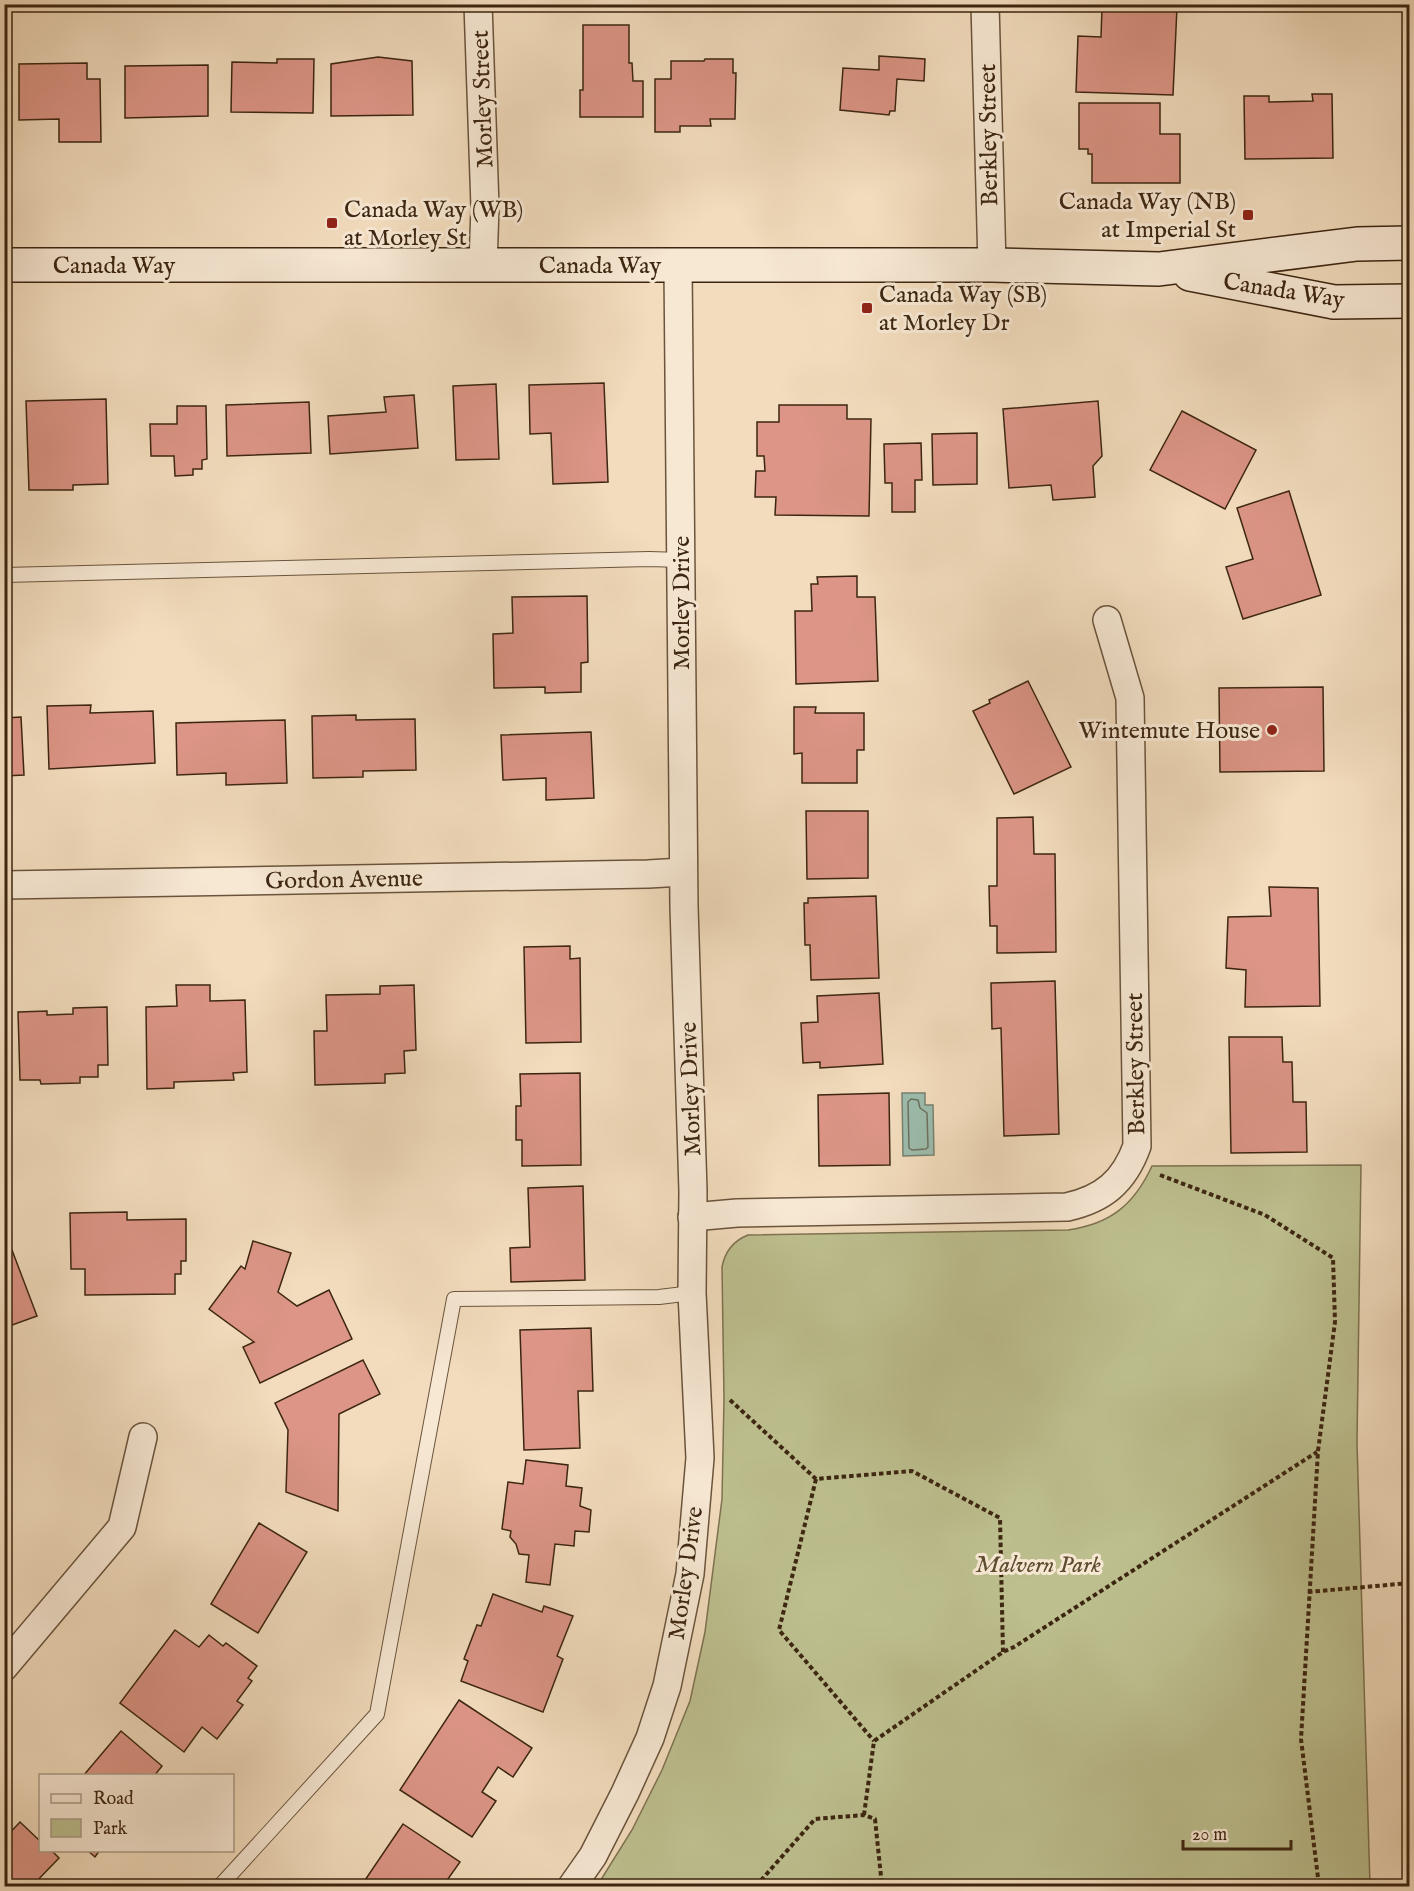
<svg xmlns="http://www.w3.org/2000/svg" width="1414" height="1891" font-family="'IM FELL English',serif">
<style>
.green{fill:#bdbf8f;stroke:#7d7250;stroke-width:1.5}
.water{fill:#9cbcad;stroke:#76806f;stroke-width:1.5}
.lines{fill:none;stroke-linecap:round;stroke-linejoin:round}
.shore{stroke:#6c715f;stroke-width:1.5}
.building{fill:#dc9586;stroke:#3d2611;stroke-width:1.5}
.lane-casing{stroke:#6a543c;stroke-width:16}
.street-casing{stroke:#6a543c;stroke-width:30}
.secondary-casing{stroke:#3d2611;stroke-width:36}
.path{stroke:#3d2611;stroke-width:4;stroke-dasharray:4.5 3;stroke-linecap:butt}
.lane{stroke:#f7e8d4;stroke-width:14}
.street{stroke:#f7e8d4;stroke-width:27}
.secondary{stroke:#f7e8d4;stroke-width:33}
.poi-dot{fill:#8f2418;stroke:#f7e8d4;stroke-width:2}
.labels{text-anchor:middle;stroke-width:6;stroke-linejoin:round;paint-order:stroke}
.street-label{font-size:24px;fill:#3d2611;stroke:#f7e8d4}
.poi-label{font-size:24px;fill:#3d2611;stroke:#f7e8d4;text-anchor:end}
.park-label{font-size:24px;font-style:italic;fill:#5d4c30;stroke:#f7e8d4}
</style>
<rect width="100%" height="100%" fill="#f2dcbd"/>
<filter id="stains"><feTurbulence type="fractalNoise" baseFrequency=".00333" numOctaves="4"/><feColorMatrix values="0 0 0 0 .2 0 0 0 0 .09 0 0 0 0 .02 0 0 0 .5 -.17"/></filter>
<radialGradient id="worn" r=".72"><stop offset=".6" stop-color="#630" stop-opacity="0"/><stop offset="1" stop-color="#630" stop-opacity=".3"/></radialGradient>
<path class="green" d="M1361,1165l-4,278 13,443h-773l35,-56 30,-60 28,-69 15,-69 17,-133 2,-101 -2,-131c3,-16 11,-26 26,-32l320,-5c42,-6 66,-25 84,-64z"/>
<polygon class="water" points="902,1093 925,1093 925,1105 933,1105 934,1155 903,1156"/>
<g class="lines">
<polygon class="shore" points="911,1099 918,1100 920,1108 927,1113 928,1147 926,1149 912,1150 909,1148 908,1102"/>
</g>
<g class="building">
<rect x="849" y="4" width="44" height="6"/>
<polygon points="1105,5 1177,7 1173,95 1076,92 1078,36 1101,37 1102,8 1105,9"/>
<polygon points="583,25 629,25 629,63 632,63 633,81 643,81 643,117 580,117 580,90 583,90"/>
<polygon points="879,56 925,59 924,81 897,79 895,111 890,111 889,115 840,110 843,68 879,70"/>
<polygon points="378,57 412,61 413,115 331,116 331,64"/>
<polygon points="4,59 7,121 4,121"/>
<polygon points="277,59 314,59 313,113 231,112 232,62 277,63"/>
<polygon points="705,59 733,59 733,73 736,73 735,119 710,119 711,126 680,126 680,132 655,132 655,79 671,79 671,61 704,61"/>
<polygon points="87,63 87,79 100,79 101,142 59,142 59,119 19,120 19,64"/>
<polygon points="208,65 208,116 125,118 125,66"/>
<polygon points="1312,94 1332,94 1333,158 1245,159 1244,96 1269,96 1269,102 1313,101"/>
<polygon points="1079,103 1160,103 1160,134 1180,134 1180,183 1092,183 1092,154 1088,154 1088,149 1079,149"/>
<polygon points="604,383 608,482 553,484 551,433 530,434 529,385"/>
<polygon points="496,384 499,459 456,460 453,386"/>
<polygon points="414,395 418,448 330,454 328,416 386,412 384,397"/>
<polygon points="106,399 108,484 73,485 73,490 29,490 26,401"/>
<polygon points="1098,401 1102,456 1093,466 1095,497 1053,500 1051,485 1009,488 1003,409"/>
<polygon points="309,402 311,453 227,456 226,405"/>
<polygon points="779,405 847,405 847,419 871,419 869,516 775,515 776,497 755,497 756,471 765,471 764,456 757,456 757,422 779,422"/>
<polygon points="177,406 206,406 207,459 202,460 202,469 193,469 193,475 175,476 174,456 151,456 150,424 177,424"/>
<polygon points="1182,411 1256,450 1225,509 1150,470"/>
<polygon points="977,433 977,484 933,485 932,434"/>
<polygon points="921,443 922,480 915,480 915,512 892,512 892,483 885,483 884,444"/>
<polygon points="1289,491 1321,595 1243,619 1226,567 1253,559 1237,508"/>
<polygon points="857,576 857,597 875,597 878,681 796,684 795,611 812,611 811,584 818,584 817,577"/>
<polygon points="587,596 588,662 581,663 581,692 545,693 545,687 494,688 493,634 513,633 512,597"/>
<polygon points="1028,681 1071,767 1014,794 973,711 990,703 989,700"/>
<polygon points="1323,687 1324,771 1220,772 1219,688"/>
<polygon points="91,705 90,713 153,711 155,763 49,769 47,706"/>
<polygon points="794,707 816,707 815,713 864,713 864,750 857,750 857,783 802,783 802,753 794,754"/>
<polygon points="356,715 356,720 415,719 416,770 363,771 363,777 313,778 312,716"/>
<polygon points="21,717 24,775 4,776 4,718"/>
<polygon points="285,720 287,783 226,785 226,773 177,775 176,723"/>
<polygon points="591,732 594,798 546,800 546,778 503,780 501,735"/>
<polygon points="806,811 868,811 868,878 807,879"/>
<polygon points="1033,817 1034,854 1055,854 1056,952 997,953 997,926 990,926 989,886 997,886 997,818"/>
<polygon points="1269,887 1318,888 1320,1006 1245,1007 1246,970 1226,968 1228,917 1271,916"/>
<polygon points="876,896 879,978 811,980 810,945 805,945 804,903 808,903 808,898"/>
<polygon points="570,946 570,959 580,958 581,1042 526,1043 524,947"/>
<polygon points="1055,981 1059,1134 1004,1136 1001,1028 992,1029 991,983"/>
<polygon points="176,985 210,985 210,1001 245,1000 247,1072 233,1073 234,1080 174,1082 174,1088 147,1089 146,1007 177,1006"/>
<polygon points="414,985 416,1050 404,1051 405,1073 385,1074 385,1083 315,1085 314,1031 327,1031 326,995 380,994 380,986"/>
<polygon points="879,993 883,1064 820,1068 820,1062 803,1063 801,1023 818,1022 817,996"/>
<polygon points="107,1007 108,1065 98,1065 98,1077 80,1077 80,1083 41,1084 40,1080 20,1080 18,1012 47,1011 47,1015 73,1014 73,1008"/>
<polygon points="1229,1037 1282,1037 1283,1062 1292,1062 1293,1102 1306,1102 1307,1152 1231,1153"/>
<polygon points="580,1073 581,1165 522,1166 522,1140 516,1140 516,1106 521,1106 520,1074"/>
<polygon points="889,1093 890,1165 819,1166 818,1095"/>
<polygon points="583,1186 585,1280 511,1282 510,1248 530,1247 528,1188"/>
<polygon points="127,1212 127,1220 186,1219 186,1261 181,1261 181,1274 175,1274 175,1294 85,1295 85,1269 71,1269 70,1213"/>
<polygon points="4,1229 37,1316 4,1328"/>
<polygon points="253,1241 291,1253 278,1292 297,1306 329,1290 352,1339 260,1383 243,1347 254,1342 209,1309 241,1266 245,1269"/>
<polygon points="591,1328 593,1391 578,1391 580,1448 524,1450 520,1330"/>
<polygon points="363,1360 380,1394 339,1414 338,1511 286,1492 288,1430 275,1403"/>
<polygon points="526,1460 568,1465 566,1486 582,1488 580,1506 591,1510 589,1532 575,1531 574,1546 555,1544 550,1585 526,1582 529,1555 519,1554 516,1544 510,1537 511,1531 502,1529 508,1482 523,1484"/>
<polygon points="259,1523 307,1552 258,1633 211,1604"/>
<polygon points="493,1594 542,1612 544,1606 573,1616 557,1656 563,1659 543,1712 461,1681 468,1661 464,1659 477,1625 481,1626"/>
<polygon points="175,1630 199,1647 209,1635 223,1646 226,1643 257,1666 248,1678 252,1681 237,1701 243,1705 217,1739 202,1727 184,1752 120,1703"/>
<polygon points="459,1700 532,1748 513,1777 498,1767 482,1792 496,1801 472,1837 400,1790"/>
<polygon points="121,1731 162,1766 154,1776 83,1776"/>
<polygon points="20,1822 40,1841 40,1850 51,1850 59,1858 32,1886 4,1886 4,1855 10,1849 4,1844 4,1839"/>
<polygon points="403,1824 460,1862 443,1886 361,1886"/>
<polygon points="87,1850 100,1850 95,1857"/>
</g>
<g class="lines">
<g class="lane-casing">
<g id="lane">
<polyline points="4,575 649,559 681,560"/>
<polyline points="220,1886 377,1714 454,1299 659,1297 692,1293"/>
</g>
</g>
<g class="street-casing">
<g id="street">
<polyline points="478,4 485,207 483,265"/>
<polyline points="985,4 992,265"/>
<polyline points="4,885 648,874 683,872"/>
<path d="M692,1217l45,-4 330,-6c36,-8 57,-25 70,-61l-7,-448 -23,-78"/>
<polyline points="4,1667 122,1527 143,1437"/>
<polyline points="572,1886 593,1856 625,1793 650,1738 667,1686 690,1574 700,1458 692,1293 693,1191 684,907 678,266"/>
</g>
</g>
<g class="secondary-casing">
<g id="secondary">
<polyline points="4,265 992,265 1159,269 1357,244 1410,243"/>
<polyline points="1190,274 1334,302 1410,301"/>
</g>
</g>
<g class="path">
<polyline points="1160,1175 1265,1215 1333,1258 1335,1322 1318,1451 1301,1739 1319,1886"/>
<polyline points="730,1400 816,1479 912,1471 1000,1518 1003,1652"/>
<polyline points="816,1479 779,1630 874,1741"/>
<polyline points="1308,1592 1410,1583"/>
<polyline points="864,1815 874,1741 1003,1652 1014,1647 1317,1452"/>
<polyline points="756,1886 815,1819 864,1815 875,1819 882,1886"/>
<polyline points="867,1886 882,1885"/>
</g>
<use href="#lane" class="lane"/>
<use href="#street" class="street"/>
<use href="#secondary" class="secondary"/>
</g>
<g class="poi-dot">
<rect x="1242" y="209" width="12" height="12" rx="3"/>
<rect x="326" y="217" width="12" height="12" rx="3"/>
<rect x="861" y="302" width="12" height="12" rx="3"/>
<circle cx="1272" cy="730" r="6"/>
</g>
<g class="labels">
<g class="street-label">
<text transform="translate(482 99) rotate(-92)" y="8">Morley Street</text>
<text transform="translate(988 135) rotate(-91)" y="8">Berkley Street</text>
<text x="114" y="273">Canada Way</text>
<text x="600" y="273">Canada Way</text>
<text transform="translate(1284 290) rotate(9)" y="8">Canada Way</text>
<text transform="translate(681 603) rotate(-90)" y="8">Morley Drive</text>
<text transform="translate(344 879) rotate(-1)" y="8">Gordon Avenue</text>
<text transform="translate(1135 1064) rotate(-91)" y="8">Berkley Street</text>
<text transform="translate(690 1089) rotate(-92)" y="8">Morley Drive</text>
<text transform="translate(685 1573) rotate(-82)" y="8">Morley Drive</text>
</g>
<g class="poi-label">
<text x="1236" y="209">Canada Way (NB)<tspan x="1236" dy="28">at Imperial St</tspan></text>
<text x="344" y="217" text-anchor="start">Canada Way (WB)<tspan x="344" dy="28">at Morley St</tspan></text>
<text x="879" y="302" text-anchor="start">Canada Way (SB)<tspan x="879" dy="28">at Morley Dr</tspan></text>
<text x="1260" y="738">Wintemute House</text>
</g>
<g class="park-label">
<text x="1038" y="1572">Malvern Park</text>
</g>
</g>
<rect width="1414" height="1891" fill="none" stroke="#f2dcbd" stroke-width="24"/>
<rect x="6" y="6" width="1402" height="1879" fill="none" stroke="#3d2611" stroke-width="3"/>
<rect x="12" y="12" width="1390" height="1867" fill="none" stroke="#3d2611" stroke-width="1.5"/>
<rect x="39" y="1774" width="195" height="78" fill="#f7e8d4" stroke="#ad9a86" stroke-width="1.5"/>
<rect x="51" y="1794" width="30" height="9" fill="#f7e8d4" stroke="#ad9a86" stroke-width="1.5"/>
<text x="93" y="1804" font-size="18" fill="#3d2611">Road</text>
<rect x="51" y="1819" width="30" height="18" fill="#bdbf8f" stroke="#ad9a86" stroke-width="1.5"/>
<text x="93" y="1834" font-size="18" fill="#3d2611">Park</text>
<path d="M1183 1840v9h108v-9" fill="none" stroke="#3d2611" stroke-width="3"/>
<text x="1192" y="1840" font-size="18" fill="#3d2611" stroke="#f7e8d4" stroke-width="4.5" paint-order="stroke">20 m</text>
<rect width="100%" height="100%" filter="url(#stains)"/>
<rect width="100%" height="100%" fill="url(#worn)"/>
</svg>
